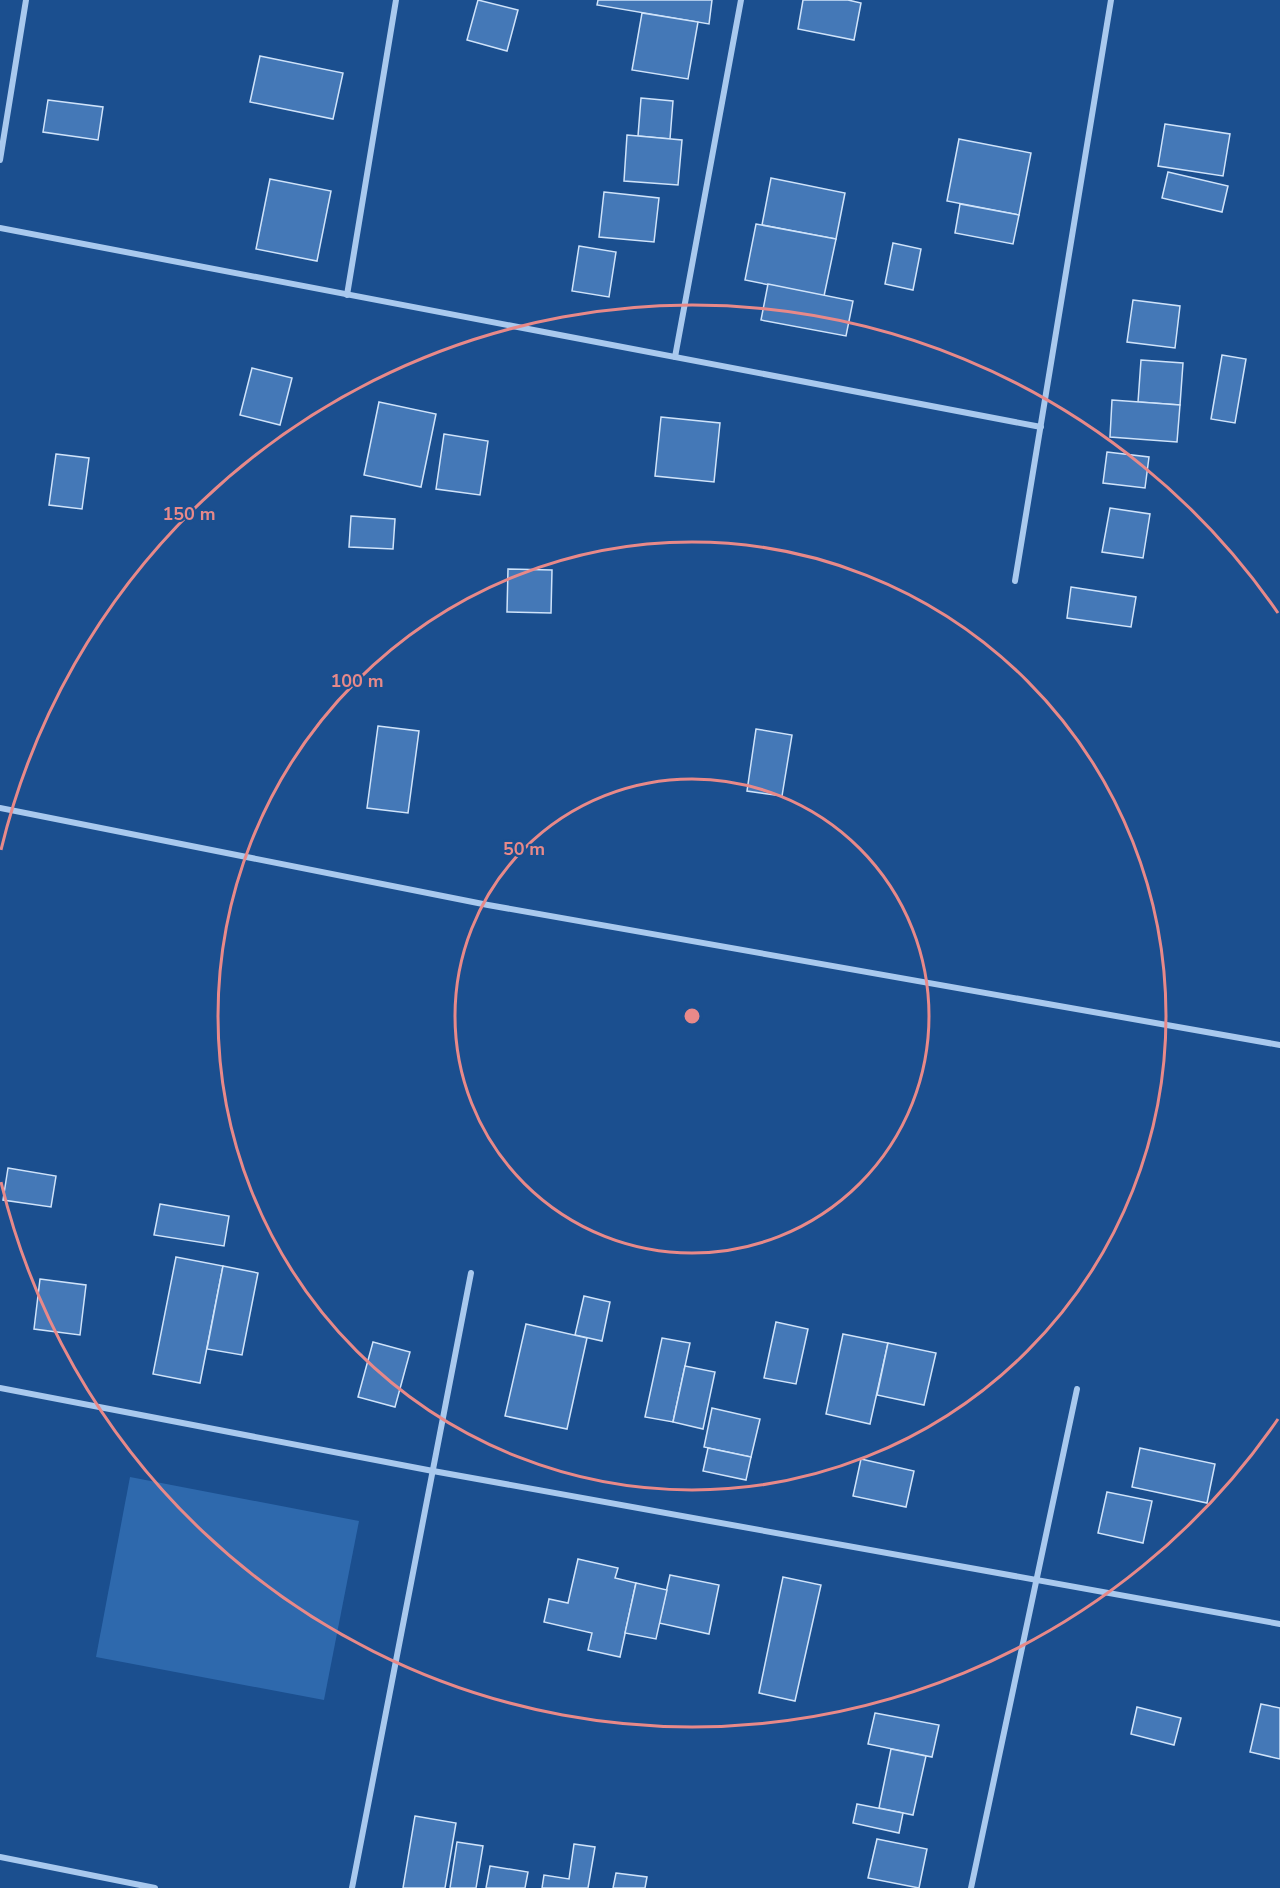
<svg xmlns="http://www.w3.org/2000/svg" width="1280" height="1888" font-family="'Nunito Sans',sans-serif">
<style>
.green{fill:#2e69ad}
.building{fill:#4478b7;stroke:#cfe3fa;stroke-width:1.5}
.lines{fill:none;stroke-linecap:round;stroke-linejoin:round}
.minor{stroke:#a9c9ee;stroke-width:6}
.ring{fill:none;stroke:#e88989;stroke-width:3}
.centre{fill:#e88989;stroke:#1b4f8f;stroke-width:3}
.ring-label{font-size:18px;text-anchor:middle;font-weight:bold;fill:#e88989;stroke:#1b4f8f;stroke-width:4.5;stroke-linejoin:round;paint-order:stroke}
</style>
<rect width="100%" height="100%" fill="#1b4f8f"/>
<polygon class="green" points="130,1477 359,1521 324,1700 96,1657"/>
<g class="building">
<polygon points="478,0 518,10 507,51 467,40"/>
<polygon points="598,0 712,0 709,24 597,5"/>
<polygon points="803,0 848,0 861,3 854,40 798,29"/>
<polygon points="642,13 698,22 688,79 632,70"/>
<polygon points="260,56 343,73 333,119 250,102"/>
<polygon points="641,98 673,101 670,139 638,136"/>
<polygon points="48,100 103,107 98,140 43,132"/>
<polygon points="1165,124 1230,134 1223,176 1158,166"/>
<polygon points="627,135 682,140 678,185 624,181"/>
<polygon points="959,139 1031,153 1019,215 947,201"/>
<polygon points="1168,172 1228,186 1222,212 1162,198"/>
<polygon points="771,178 845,193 836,239 762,225"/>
<polygon points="270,179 331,191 317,261 256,249"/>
<polygon points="604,192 659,198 654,242 599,237"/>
<polygon points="960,204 1019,215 1013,244 955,233"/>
<polygon points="756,224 836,239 824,296 745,280"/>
<polygon points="893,243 921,249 913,290 885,284"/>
<polygon points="579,246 616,252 609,297 572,291"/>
<polygon points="768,284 853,301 846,336 761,320"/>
<polygon points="1133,300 1180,306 1175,348 1127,342"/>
<polygon points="1222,355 1246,359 1235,423 1211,419"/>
<polygon points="1141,360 1183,363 1180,405 1138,402"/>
<polygon points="252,368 292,378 280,425 240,415"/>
<polygon points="1112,400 1180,405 1177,442 1110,437"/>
<polygon points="379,402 436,414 421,487 364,475"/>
<polygon points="661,417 720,423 714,482 655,476"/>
<polygon points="444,434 488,441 480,495 436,489"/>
<polygon points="1107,452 1149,457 1145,488 1103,483"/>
<polygon points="56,454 89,458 82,509 49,505"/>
<polygon points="1110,508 1150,514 1143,558 1102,552"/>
<polygon points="351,516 395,519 393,549 349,547"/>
<polygon points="508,569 552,570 551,613 507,612"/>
<polygon points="1071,587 1136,597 1131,627 1067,618"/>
<polygon points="378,726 419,731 408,813 367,808"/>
<polygon points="756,729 792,735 782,796 747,791"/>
<polygon points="8,1168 56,1176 51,1207 3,1200"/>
<polygon points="160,1204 229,1216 224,1246 154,1235"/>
<polygon points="176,1257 223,1266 200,1383 153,1374"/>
<polygon points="223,1266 258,1273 242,1355 207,1349"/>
<polygon points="40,1279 86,1285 80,1335 34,1329"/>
<polygon points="584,1296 610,1302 602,1341 575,1335"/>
<polygon points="776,1322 808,1329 796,1384 764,1378"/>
<polygon points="526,1324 587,1338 567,1429 505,1416"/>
<polygon points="843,1334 888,1343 870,1424 826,1414"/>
<polygon points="662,1338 690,1343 673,1422 645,1417"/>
<polygon points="373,1342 410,1352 395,1407 358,1397"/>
<polygon points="888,1343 936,1353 924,1405 877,1395"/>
<polygon points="685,1366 715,1372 703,1429 673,1422"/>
<polygon points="712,1408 760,1419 751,1457 704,1447"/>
<polygon points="708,1448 751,1457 746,1480 703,1471"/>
<polygon points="1140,1448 1215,1464 1207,1503 1132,1487"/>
<polygon points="861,1459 914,1471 906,1507 853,1496"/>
<polygon points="1107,1492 1152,1501 1143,1543 1098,1533"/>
<polygon points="578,1559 618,1568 615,1578 636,1583 620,1657 588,1650 592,1633 544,1622 549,1599 568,1603"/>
<polygon points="670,1575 719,1585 709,1634 659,1623"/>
<polygon points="783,1577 821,1585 795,1701 759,1693"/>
<polygon points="636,1583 667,1590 656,1639 625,1633"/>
<polygon points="1261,1704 1280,1708 1280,1759 1250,1752"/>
<polygon points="1137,1707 1181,1718 1174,1745 1131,1734"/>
<polygon points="875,1713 939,1725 932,1757 868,1744"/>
<polygon points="891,1749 926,1756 913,1815 879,1808"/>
<polygon points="857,1804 903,1813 899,1833 853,1823"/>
<polygon points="415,1816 456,1823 445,1888 403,1888"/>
<polygon points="877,1839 927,1849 919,1888 868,1878"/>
<polygon points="457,1842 483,1846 476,1888 450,1888"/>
<polygon points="574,1844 595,1847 588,1888 542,1888 544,1875 569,1879"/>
<polygon points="490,1866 528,1872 525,1888 486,1888"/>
<polygon points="616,1873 647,1877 645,1888 613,1888"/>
</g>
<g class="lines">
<g class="minor">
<polyline points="0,160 26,0"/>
<polyline points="0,228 1041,427"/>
<polyline points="347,295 396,0"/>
<polyline points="675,357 741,0"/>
<polyline points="1015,581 1111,0"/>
<polyline points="0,808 488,905 1280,1045"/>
<polyline points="0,1388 433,1471 1280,1624"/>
<polyline points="0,1857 155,1888"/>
<polyline points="352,1888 471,1273"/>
<polyline points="971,1888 1077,1389"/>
</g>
</g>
<g class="ring">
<circle cx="692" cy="1016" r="237"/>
<circle cx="692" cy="1016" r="474"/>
<path d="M1278 1419A711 711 0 0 1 1 1182M1 850A711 711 0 0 1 1278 613"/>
</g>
<circle cx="692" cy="1016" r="9" class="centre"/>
<g class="ring-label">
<text x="189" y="520">150 m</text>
<text x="357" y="687">100 m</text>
<text x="524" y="855">50 m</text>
</g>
</svg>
